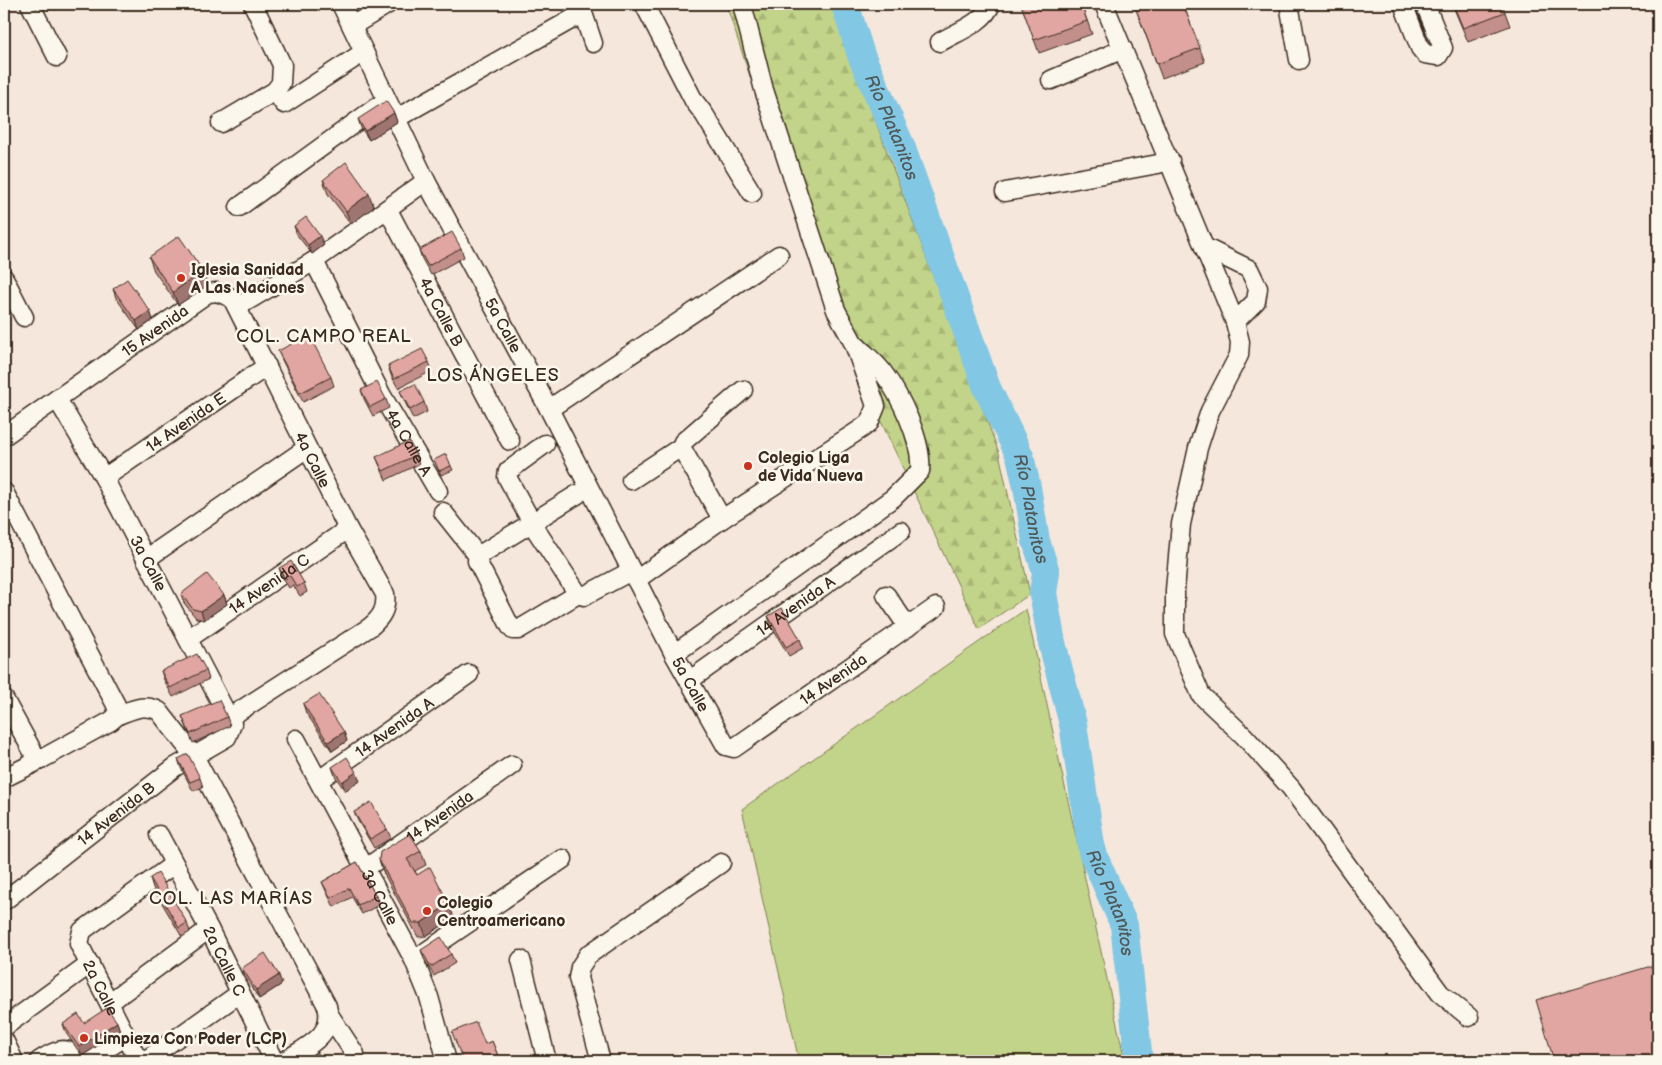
<svg xmlns="http://www.w3.org/2000/svg" width="1662" height="1065" font-family="'Balsamiq Sans',sans-serif">
<style>
.grass{fill:#c2d489;stroke:#7e7f54}
.forest{fill:url(#forest-firs);stroke:#7e7f54}
.lines{fill:none;stroke-linecap:round;stroke-linejoin:round}
.river{stroke:#82c7e3;stroke-width:28}
.minor-casing{stroke:#3b2a1e;stroke-width:21}
.minor{stroke:#fbf7ec;stroke-width:18}
.wall{fill:#c28f8a;stroke:#3b2a1e}
.shaded-wall{fill:#9e7471;stroke:#3b2a1e}
.building{fill:#e1a6a1;stroke:#3b2a1e}
.poi-dot{fill:#c8321e;stroke:#fbf7ec;stroke-width:2}
.labels{text-anchor:middle;stroke-width:5;stroke-linejoin:round;paint-order:stroke}
.poi-label{font-size:16px;font-weight:bold;fill:#3b2a1e;stroke:#fbf7ec;text-anchor:start}
.street-label{font-size:16px;fill:#3b2a1e;stroke:#fbf7ec}
.water-label{font-size:18px;font-style:italic;fill:#505959;stroke:#fbf7ec}
.neighbourhood-label{font-size:18px;letter-spacing:1px;fill:#3b2a1e;stroke:#fbf7ec}
</style>
<defs>
<pattern id="forest-firs" width="22" height="20" patternUnits="userSpaceOnUse" patternTransform="scale(1.25)"><rect width="22" height="20" fill="#c2d489"/><path d="M5 1l3.5 6h-7zM16 11l3.5 6h-7z" fill="#a8b676"/></pattern>
</defs>
<rect width="100%" height="100%" fill="#f6e7dd"/>
<filter id="ink" filterUnits="userSpaceOnUse"><feTurbulence type="fractalNoise" baseFrequency=".02" numOctaves="2"/><feDisplacementMap in="SourceGraphic" scale="10" xChannelSelector="R" yChannelSelector="G"/><feConvolveMatrix kernelMatrix="1 2 1 2 8 2 1 2 1" color-interpolation-filters="sRGB"/></filter>
<g filter="url(#ink)">
<polygon class="grass" points="1026,609 1125,1061 799,1061 742,809"/>
<polygon class="forest" points="726,4 832,4 999,453 1030,594 979,629 825,303"/>
<g class="lines">
<path class="river" id="s1" d="M845,4l16,51 40,91 86,242 33,68 7,31 9,54 10,31 -3,21 9,50 21,81 19,128 32,73 15,136"/>
<g class="minor-casing">
<g id="minor">
<polyline points="30,4 57,57"/>
<path id="s2" d="M341,4l85,177 123,228 125,245 52,92 8,2 202,-141"/>
<polyline points="580,4 593,43"/>
<polyline points="644,4 694,101 704,114 752,193"/>
<polyline points="1104,4 1235,322 1240,342 1239,355 1210,411 1198,448 1181,524 1175,590 1175,634 1201,695 1244,736 1291,788 1440,993 1469,1017"/>
<polyline points="1289,4 1299,60"/>
<polyline points="1403,4 1420,48 1425,54 1438,56 1443,48 1425,4"/>
<polyline points="352,26 388,4"/>
<path d="M940,42c17,-10 44,-19 51,-38"/>
<polyline points="1051,80 1123,49"/>
<polyline points="275,91 284,104 364,52"/>
<polyline points="397,118 583,13"/>
<polyline points="221,123 275,91 281,83 282,65 253,4"/>
<polyline points="1005,192 1158,164 1170,160"/>
<polyline points="239,207 378,106"/>
<path id="s3" d="M388,210l122,231"/>
<polyline points="1204,247 1249,269 1258,288 1256,301 1235,322"/>
<path id="s4" d="M314,261l67,133 57,97"/>
<polyline points="4,278 24,317"/>
<polyline points="237,307 314,261 426,181"/>
<polyline points="549,409 779,255"/>
<path id="s5" d="M4,436l204,-143 9,-1 15,6 116,231 37,65c2,15 -4,24 -15,33l-140,90"/>
<polyline points="545,444 508,471 507,477 536,530 578,594"/>
<path id="s6" d="M104,478l163,-112"/>
<polyline points="631,480 681,447"/>
<polyline points="4,492 116,705 118,715 111,721 38,761"/>
<polyline points="578,494 478,556 477,561 510,626 513,630 518,630 578,594 584,596 631,571"/>
<polyline points="443,512 478,556"/>
<polyline points="722,519 681,447 683,442 743,390"/>
<polyline points="146,559 307,448"/>
<polyline points="636,580 722,519 861,429 869,423 876,406 854,344 836,310 764,90 742,4"/>
<polyline points="886,595 908,627"/>
<path id="s7" d="M188,639l160,-110"/>
<path d="M674,654l219,-156 27,-27c3,-30 -20,-76 -38,-100 -7,-9 -17,-17 -25,-25"/>
<path id="s8" d="M690,680l211,-149"/>
<polyline points="4,699 38,761 4,778"/>
<path d="M118,715c14,-5 27,-12 41,-4l35,45 133,250c8,30 -21,41 -43,55"/>
<path id="s9" d="M296,739l118,221 15,37 18,64"/>
<path id="s10" d="M319,780l150,-106"/>
<path id="s11" d="M159,835l50,94 65,132"/>
<path id="s12" d="M174,864l-88,64 -4,3 -3,13 57,112 10,4 94,-67"/>
<path id="s13" d="M366,868l146,-103"/>
<path id="s14" d="M4,901l171,-134 52,-30 5,-13 -128,-246 -47,-79"/>
<polyline points="424,953 563,859"/>
<polyline points="521,960 547,1061"/>
<polyline points="110,1002 209,929"/>
<polyline points="330,1016 355,1054"/>
<polyline points="4,1027 90,964"/>
<polyline points="4,1040 14,1061"/>
<path d="M39,1061c13,-9 29,-19 38,0"/>
<polyline points="88,1061 125,1037"/>
<polyline points="601,1061 578,978 580,967 588,955 721,863"/>
</g>
</g>
<use href="#minor" class="minor"/>
</g>
<g class="wall">
<polygon points="34,4 46,4 36,8"/>
<polygon points="1021,4 1081,4 1092,34 1039,53"/>
<polygon points="1134,4 1183,4 1205,62 1162,78"/>
<polygon points="1452,4 1502,4 1510,26 1468,42"/>
<polygon points="394,113 397,122 369,140 361,128 358,119"/>
<polygon points="323,180 374,207 351,224 328,194"/>
<polygon points="294,226 324,245 312,254 297,235"/>
<polygon points="461,248 464,257 431,275 422,259 419,250"/>
<polygon points="149,257 208,285 178,305 154,271"/>
<polygon points="113,289 150,311 153,320 139,330 116,298"/>
<polygon points="278,351 331,377 334,386 303,402 282,360"/>
<polygon points="429,362 432,371 398,388 391,375 388,366"/>
<polygon points="361,390 386,399 389,408 373,416 364,399"/>
<polygon points="400,391 424,402 427,412 413,419 404,400"/>
<polygon points="416,455 419,464 386,480 376,457"/>
<polygon points="434,460 451,466 453,470 441,475"/>
<polygon points="279,568 304,583 307,592 300,596 293,585 289,588 282,577"/>
<polygon points="181,594 224,595 227,604 204,620 196,618 184,603"/>
<polygon points="768,616 800,639 803,648 789,656 771,626"/>
<polygon points="206,670 209,679 173,697 164,680 161,671"/>
<polygon points="303,704 344,732 347,741 332,751 306,713"/>
<polygon points="182,716 227,717 230,726 193,743"/>
<polygon points="178,759 200,778 203,787 193,791 181,768"/>
<polygon points="332,767 360,781 345,791 335,776"/>
<polygon points="354,812 387,829 391,838 374,848 358,821"/>
<polygon points="421,851 426,865 415,871 417,875 449,904 454,918 426,936 418,937 384,874 379,860"/>
<polygon points="357,862 376,896 379,905 362,914 352,897 334,907 326,891 322,882"/>
<polygon points="150,878 187,923 190,932 182,937 153,888"/>
<polygon points="421,950 451,954 455,963 434,976 424,959"/>
<polygon points="242,968 282,984 259,999 245,977"/>
<polygon points="117,1022 120,1031 82,1056 66,1033 63,1024"/>
<polygon points="492,1041 500,1061 463,1061 485,1044"/>
</g>
<g class="shaded-wall">
<polygon points="394,113 397,122 369,140 365,131"/>
<polygon points="369,194 374,207 351,224 346,211"/>
<polygon points="320,236 324,245 312,254 308,245"/>
<polygon points="203,271 208,285 178,305 173,292"/>
<polygon points="150,311 153,320 139,330 136,321"/>
<polygon points="224,595 227,604 204,620 201,611"/>
<polygon points="344,732 347,741 332,751 328,742"/>
<polygon points="356,772 360,781 345,791 342,782"/>
<polygon points="449,904 454,918 426,936 421,923"/>
<polygon points="279,975 282,984 259,999 256,990"/>
<polygon points="117,1022 120,1031 82,1056 79,1047"/>
</g>
<g class="building">
<polygon points="1021,4 1081,4 1087,21 1034,40"/>
<polygon points="1134,4 1183,4 1200,48 1157,64"/>
<polygon points="1453,4 1502,4 1505,12 1463,28"/>
<polygon points="386,101 394,113 365,131 358,119"/>
<polygon points="346,162 369,194 346,211 323,180"/>
<polygon points="306,217 320,236 308,245 294,226"/>
<polygon points="452,232 461,248 428,266 419,250"/>
<polygon points="179,236 203,271 173,292 149,257"/>
<polygon points="127,279 150,311 136,321 113,289"/>
<polygon points="309,335 331,377 300,393 278,351"/>
<polygon points="422,349 429,362 394,379 388,366"/>
<polygon points="377,382 386,399 370,407 361,390"/>
<polygon points="415,384 424,402 410,410 400,391"/>
<polygon points="409,441 416,455 383,471 376,457"/>
<polygon points="446,454 451,466 439,471 434,460"/>
<polygon points="291,561 304,583 297,587 290,576 285,579 279,568"/>
<polygon points="207,574 224,595 201,611 193,609 181,594"/>
<polygon points="782,608 800,639 786,647 768,616"/>
<polygon points="197,654 206,670 170,688 161,671"/>
<polygon points="319,694 344,732 328,742 303,704"/>
<polygon points="219,700 227,717 190,734 182,716"/>
<polygon points="188,754 200,778 190,782 178,759"/>
<polygon points="347,757 356,772 342,782 332,767"/>
<polygon points="371,802 387,829 370,839 354,812"/>
<polygon points="410,834 421,851 407,859 417,875 430,867 449,904 421,923 413,923 379,860 380,852"/>
<polygon points="357,862 376,896 358,905 349,888 331,898 322,882"/>
<polygon points="158,873 187,923 179,928 150,878"/>
<polygon points="441,937 451,954 431,967 421,950"/>
<polygon points="265,953 279,975 256,990 242,968"/>
<polygon points="1658,964 1658,1061 1554,1061 1536,1000"/>
<polygon points="107,1008 117,1022 79,1047 63,1024 78,1014 84,1023"/>
<polygon points="476,1022 485,1044 492,1041 498,1056 486,1061 463,1061 452,1032"/>
<polygon points="318,1053 323,1061 306,1061"/>
</g>
</g>
<g class="poi-dot">
<circle cx="181" cy="278" r="5"/>
<circle cx="748" cy="466" r="5"/>
<circle cx="427" cy="911" r="5"/>
<circle cx="84" cy="1038" r="5"/>
</g>
<g class="labels">
<g class="poi-label">
<text x="191" y="275">Iglesia Sanidad<tspan x="191" dy="18">A Las Naciones</tspan></text>
<text x="758" y="463">Colegio Liga<tspan x="758" dy="18">de Vida Nueva</tspan></text>
<text x="437" y="908">Colegio<tspan x="437" dy="18">Centroamericano</tspan></text>
<text x="94" y="1044">Limpieza Con Poder (LCP)</text>
</g>
<g class="street-label">
<text dy="6" stroke="none"><textPath href="#s3" startOffset="115">4a Calle B</textPath></text>
<text dy="6" stroke="none"><textPath href="#s2" startOffset="360">5a Calle</textPath></text>
<text dy="6" stroke="none"><textPath href="#s5" startOffset="184">15 Avenida</textPath></text>
<text dy="6" stroke="none"><textPath href="#s6" startOffset="99">14 Avenida E</textPath></text>
<text dy="6" stroke="none"><textPath href="#s4" startOffset="205">4a Calle A</textPath></text>
<text dy="6" stroke="none"><textPath href="#s5" startOffset="455">4a Calle</textPath></text>
<text transform="translate(149 563) rotate(62)" y="6">3a Calle</text>
<text dy="6" stroke="none"><textPath href="#s7" startOffset="98">14 Avenida C</textPath></text>
<text dy="6" stroke="none"><textPath href="#s8" startOffset="129">14 Avenida A</textPath></text>
<text dy="6" stroke="none"><textPath href="#s2" startOffset="965">14 Avenida</textPath></text>
<text dy="6" stroke="none"><textPath href="#s2" startOffset="765">5a Calle</textPath></text>
<text dy="6" stroke="none"><textPath href="#s10" startOffset="92">14 Avenida A</textPath></text>
<text dy="6" stroke="none"><textPath href="#s14" startOffset="142">14 Avenida B</textPath></text>
<text dy="6" stroke="none"><textPath href="#s13" startOffset="90">14 Avenida</textPath></text>
<text dy="6" stroke="none"><textPath href="#s9" startOffset="179">3a Calle</textPath></text>
<text dy="6" stroke="none"><textPath href="#s11" startOffset="142">2a Calle C</textPath></text>
<text dy="6" stroke="none"><textPath href="#s12" startOffset="176">2a Calle</textPath></text>
</g>
<g class="water-label">
<text dy="6" stroke="none"><textPath href="#s1" startOffset="132">Río Platanitos</textPath></text>
<text dy="6" stroke="none"><textPath href="#s1" startOffset="539">Río Platanitos</textPath></text>
<text dy="6" stroke="none"><textPath href="#s1" startOffset="944">Río Platanitos</textPath></text>
</g>
<g class="neighbourhood-label">
<text x="324" y="342">COL. CAMPO REAL</text>
<text x="493" y="381">LOS ÁNGELES</text>
<text x="231" y="904">COL. LAS MARÍAS</text>
</g>
</g>
<rect width="1662" height="1065" fill="none" stroke="#fbf7ec" stroke-width="20"/>
<rect x="10" y="10" width="1642" height="1045" fill="none" stroke="#3b2a1e" stroke-width="2" filter="url(#ink)"/>
</svg>
